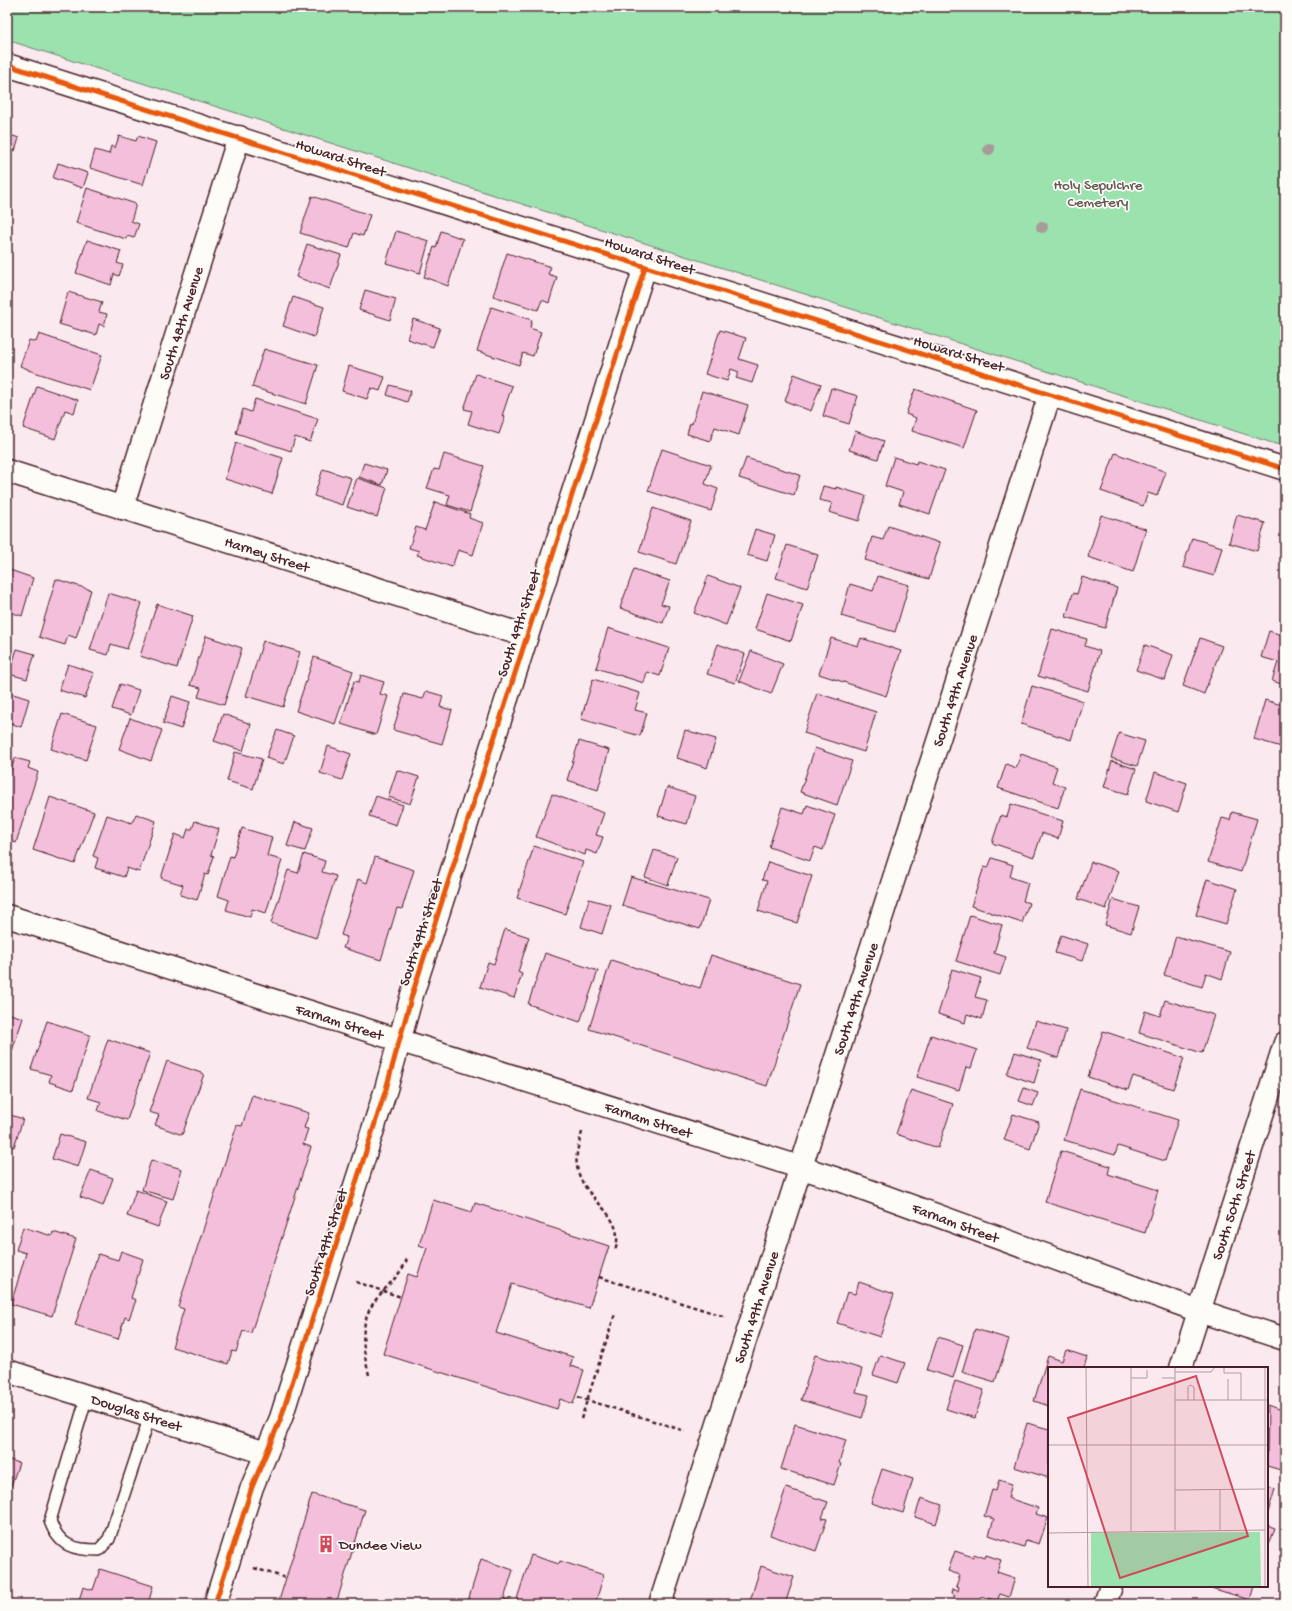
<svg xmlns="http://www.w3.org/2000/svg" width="1292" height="1611" font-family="'Gochi Hand',sans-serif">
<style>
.green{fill:#9be2af;stroke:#72806d}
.building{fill:#f4bfdb;stroke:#4a1f2b}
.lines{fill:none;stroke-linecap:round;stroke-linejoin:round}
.lane-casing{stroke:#4a1f2b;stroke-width:14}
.street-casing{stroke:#4a1f2b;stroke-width:25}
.secondary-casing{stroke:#4a1f2b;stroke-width:25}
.path{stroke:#4a1f2b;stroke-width:2.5;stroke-dasharray:4 3;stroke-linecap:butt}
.lane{stroke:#fdfcf7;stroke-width:11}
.street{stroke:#fdfcf7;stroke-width:22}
.secondary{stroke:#fdfcf7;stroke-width:22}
.cycleway-casing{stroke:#fdfcf7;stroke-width:8}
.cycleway{stroke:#e8590c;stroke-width:5}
.tree{fill:#a69b99}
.labels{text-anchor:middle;stroke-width:3.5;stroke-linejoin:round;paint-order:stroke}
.street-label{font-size:15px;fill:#4a1f2b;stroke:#fdfcf7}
.park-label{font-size:15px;fill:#625a53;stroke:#fdfcf7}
.poi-label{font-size:15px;fill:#4a1f2b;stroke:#fdfcf7;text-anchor:start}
.inset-road{fill:none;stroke:#b499a1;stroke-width:1}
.view{fill:#d1495b;fill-opacity:0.15;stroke:#d1495b;stroke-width:2}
.inset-edge{fill:none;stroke:#4a1f2b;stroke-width:2}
</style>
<rect width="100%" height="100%" fill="#faeaef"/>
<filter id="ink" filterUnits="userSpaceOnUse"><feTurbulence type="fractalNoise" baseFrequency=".025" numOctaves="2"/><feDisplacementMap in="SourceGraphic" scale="8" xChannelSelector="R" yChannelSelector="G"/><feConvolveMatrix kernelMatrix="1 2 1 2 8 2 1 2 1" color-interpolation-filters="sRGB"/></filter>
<g filter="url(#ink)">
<polygon class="green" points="7,7 1285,7 1285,447 7,40"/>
<g class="building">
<polygon points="7,134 19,138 15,151 7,148"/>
<polygon points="119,136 136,141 138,136 156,142 143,185 90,168 95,150 109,154 111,146 115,148"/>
<polygon points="58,163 88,173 83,188 53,178"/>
<polygon points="87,188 136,204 131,221 139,224 134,238 127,236 126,239 76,223"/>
<polygon points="312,196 370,215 363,236 354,233 349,248 300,233"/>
<polygon points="396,231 429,241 420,273 386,263"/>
<polygon points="441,231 463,239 448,286 424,277 434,247 436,248"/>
<polygon points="87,240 121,251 117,263 123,265 119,276 114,274 111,285 76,273"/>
<polygon points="307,244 341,255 330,289 296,277"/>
<polygon points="507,253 551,267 548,274 557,277 549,303 542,300 538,310 493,296"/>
<polygon points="365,290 396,299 390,320 359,310"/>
<polygon points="68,292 102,302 99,312 107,314 104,326 99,324 96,335 59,324"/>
<polygon points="293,297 324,307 314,337 283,326"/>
<polygon points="491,307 532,320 530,328 541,332 533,356 523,353 519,365 477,351"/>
<polygon points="413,319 440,328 433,347 407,339"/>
<polygon points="720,330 746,338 739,359 758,365 752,383 736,378 739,372 731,369 727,381 705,374"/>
<polygon points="39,334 102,355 90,390 28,370 28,369 20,366 29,340 36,342"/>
<polygon points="264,349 318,365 306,404 252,387"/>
<polygon points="349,366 385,377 380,391 371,388 367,399 342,391"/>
<polygon points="476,374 512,386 502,416 505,417 499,434 468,424 472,411 464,409"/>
<polygon points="794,374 821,384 811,411 785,401"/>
<polygon points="390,385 411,391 407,402 387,395"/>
<polygon points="37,386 78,400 74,413 65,410 55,439 23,428"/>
<polygon points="831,388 858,396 849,424 823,416"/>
<polygon points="915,389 977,410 964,448 912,431 916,418 906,414"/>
<polygon points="702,391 748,405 739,435 715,427 710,441 687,434 690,423 692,424"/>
<polygon points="255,399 318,419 310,442 295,437 291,451 236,433 243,409 251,412"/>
<polygon points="855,431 884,441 878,459 849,450"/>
<polygon points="236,443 283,458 272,494 225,479"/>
<polygon points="662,449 711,465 705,484 718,489 711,511 648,491"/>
<polygon points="1115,453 1166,472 1157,496 1148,493 1143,506 1101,491"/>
<polygon points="444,454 484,466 470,512 447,505 450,495 427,488 434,469 439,470"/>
<polygon points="894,457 916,464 917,461 945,470 930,514 899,504 903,492 885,486"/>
<polygon points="746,458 800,475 794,495 739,478"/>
<polygon points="364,463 387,470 382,485 359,477"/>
<polygon points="323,469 351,478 342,505 314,496"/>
<polygon points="357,478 387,488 377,517 347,507"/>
<polygon points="823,486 836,489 836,487 866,496 859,521 829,512 832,503 819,500"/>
<polygon points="435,502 470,514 469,518 483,523 473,555 458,550 452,567 417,555 419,551 409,548 416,527 425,530"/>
<polygon points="653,508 691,521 676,564 639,552"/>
<polygon points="1101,515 1146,529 1133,572 1088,557"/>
<polygon points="1237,515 1265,523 1257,551 1229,543"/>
<polygon points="888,526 940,543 929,579 865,560 872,537 883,540"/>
<polygon points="755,529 775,535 767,561 747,555"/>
<polygon points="1192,538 1222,547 1214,576 1183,567"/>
<polygon points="787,545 818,555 807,588 776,578"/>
<polygon points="7,569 33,578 22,616 7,611"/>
<polygon points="634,569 670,581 661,604 669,606 663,623 620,608"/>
<polygon points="708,576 740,588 726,625 694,613"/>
<polygon points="878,576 909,585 895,632 841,616 850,584 873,591"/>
<polygon points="1082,577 1117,588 1105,628 1066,617 1073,593 1077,594"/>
<polygon points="56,579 91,590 76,638 68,635 65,645 39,637"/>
<polygon points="108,593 142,603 127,649 111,644 108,655 90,650"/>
<polygon points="767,593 803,605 791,641 755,629"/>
<polygon points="157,604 193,616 177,668 140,656"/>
<polygon points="608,628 669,648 660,676 647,672 644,683 596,668"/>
<polygon points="1052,629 1087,639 1085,646 1100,651 1088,691 1038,676"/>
<polygon points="1269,631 1285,636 1285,685 1272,681 1278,662 1261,657"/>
<polygon points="206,636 242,648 224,705 198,697 201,688 190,685"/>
<polygon points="831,638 858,646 861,638 901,651 886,696 819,674"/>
<polygon points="1200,638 1222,646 1204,694 1183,686"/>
<polygon points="263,641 300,652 283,707 246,696"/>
<polygon points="718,644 745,654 735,683 707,674"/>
<polygon points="1145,645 1173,655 1165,680 1136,670"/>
<polygon points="17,649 35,654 27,679 9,674"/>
<polygon points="751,651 783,664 771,694 739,681"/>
<polygon points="314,657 353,671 335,724 296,711"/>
<polygon points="68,664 94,673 85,698 59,690"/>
<polygon points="361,675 384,682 380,694 388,696 376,735 341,724 354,681 359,682"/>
<polygon points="593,679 640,693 635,710 647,713 640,736 581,719"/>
<polygon points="120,684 139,690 131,715 112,709"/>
<polygon points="1032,686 1083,701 1071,740 1021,724"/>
<polygon points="426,691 443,696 440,707 452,710 442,744 393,730 404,694 423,699"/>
<polygon points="7,692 29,699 21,727 7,722"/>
<polygon points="817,693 876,712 864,752 804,733"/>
<polygon points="172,696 190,702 181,729 163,723"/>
<polygon points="1265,700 1285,706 1285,748 1254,739"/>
<polygon points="62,714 97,725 86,760 51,749"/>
<polygon points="223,714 251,724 243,751 214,741"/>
<polygon points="130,718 162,730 151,761 119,749"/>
<polygon points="277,730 294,736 284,764 266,758"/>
<polygon points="685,730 716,739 707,768 677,758"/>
<polygon points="1119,733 1145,741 1137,766 1111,758"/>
<polygon points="579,741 609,750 598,790 567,780"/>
<polygon points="328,746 351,754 342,780 320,773"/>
<polygon points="815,748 852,761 837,805 800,792"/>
<polygon points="235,752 262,759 253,789 227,781"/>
<polygon points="1021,754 1057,767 1052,782 1065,787 1058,808 998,788 1006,764 1016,768"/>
<polygon points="15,758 30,762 28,768 38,772 16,843 7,840 7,769 11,770"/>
<polygon points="1112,761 1136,769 1128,794 1104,787"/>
<polygon points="397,770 419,777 410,804 388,797"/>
<polygon points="1155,772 1187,783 1178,812 1146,801"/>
<polygon points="667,787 695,796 687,824 658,816"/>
<polygon points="552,794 604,813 596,835 603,837 597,854 586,850 585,855 536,837"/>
<polygon points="376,796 403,805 396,825 369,816"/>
<polygon points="50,797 94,812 75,864 33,850"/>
<polygon points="1011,804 1063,821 1058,839 1042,833 1034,857 992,843 1001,815 1007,817"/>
<polygon points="807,805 835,815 823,850 815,847 810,861 769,847 782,807 804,814"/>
<polygon points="1232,812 1257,819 1241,872 1208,862 1222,818 1230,820"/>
<polygon points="136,814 156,821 139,872 127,868 124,877 95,868 98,858 93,856 107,815 132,823"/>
<polygon points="195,821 219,829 211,855 214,856 208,875 205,874 197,900 180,895 183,885 161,878 175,834 185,838 188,829 192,829"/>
<polygon points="295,822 313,828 305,851 287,846"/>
<polygon points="242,828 272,837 267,856 282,860 266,913 252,909 250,917 226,910 229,900 218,896 230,856 233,857"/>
<polygon points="534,846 583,862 565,914 517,898"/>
<polygon points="654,850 677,857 668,885 645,877"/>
<polygon points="304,854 325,861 322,872 336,876 316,938 271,923 288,870 298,873"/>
<polygon points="375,857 414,870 402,909 397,908 381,960 343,948 347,937 341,935 358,879 367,883"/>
<polygon points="992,858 1013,865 1010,877 1028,883 1023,901 1029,903 1022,923 971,906 984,867 988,868"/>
<polygon points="768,862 812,876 797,923 758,911 767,881 762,880"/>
<polygon points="1091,862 1119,871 1106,909 1078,899"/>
<polygon points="631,877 709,900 700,929 622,905"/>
<polygon points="1207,879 1237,889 1226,924 1196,915"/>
<polygon points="589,899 611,905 602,934 581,927"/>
<polygon points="1113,899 1139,907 1131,933 1105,925"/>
<polygon points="970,915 1002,925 994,953 1006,957 1000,975 956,961"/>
<polygon points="505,929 529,937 518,972 522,974 514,998 480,987 488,962 494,964"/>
<polygon points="1061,935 1088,944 1082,961 1055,953"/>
<polygon points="1176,936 1230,952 1222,979 1206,973 1202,987 1164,975"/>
<polygon points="545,953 598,971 580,1022 528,1004"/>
<polygon points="711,955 800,984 767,1086 589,1029 611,960 700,988"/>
<polygon points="952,969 981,978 975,997 987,1000 982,1019 967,1014 965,1023 938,1014"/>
<polygon points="1165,1000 1214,1015 1202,1053 1139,1033 1145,1011 1160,1016"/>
<polygon points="7,1013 23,1018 7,1066"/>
<polygon points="47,1021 90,1035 73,1090 49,1082 51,1075 31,1069"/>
<polygon points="1036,1021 1066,1030 1058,1058 1027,1048"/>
<polygon points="1103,1031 1184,1058 1173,1089 1133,1076 1128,1090 1088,1077"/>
<polygon points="931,1035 977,1050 971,1068 966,1067 959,1090 917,1077"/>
<polygon points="108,1039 150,1053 127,1120 98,1111 101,1102 88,1098"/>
<polygon points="1015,1052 1041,1060 1034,1083 1007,1074"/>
<polygon points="167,1061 204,1074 182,1135 155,1125 159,1115 149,1112"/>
<polygon points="1024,1088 1038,1093 1033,1106 1019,1101"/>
<polygon points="1080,1089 1178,1120 1165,1161 1118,1146 1115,1155 1064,1140"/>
<polygon points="911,1090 953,1104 938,1148 896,1134"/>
<polygon points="252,1095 309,1113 304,1128 308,1129 303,1144 311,1147 251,1333 243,1331 236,1352 232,1351 228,1364 172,1347 184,1309 178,1307 237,1125 242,1126"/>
<polygon points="7,1114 23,1119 14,1147 7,1145"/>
<polygon points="1013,1114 1039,1122 1030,1149 1004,1140"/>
<polygon points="60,1134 86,1142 78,1167 52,1159"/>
<polygon points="1061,1151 1110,1166 1108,1174 1158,1190 1145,1233 1045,1202"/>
<polygon points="151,1160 182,1169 173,1199 142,1190"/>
<polygon points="91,1170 113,1178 103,1206 80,1197"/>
<polygon points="136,1190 167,1201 158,1227 127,1216"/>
<polygon points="433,1200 472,1212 475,1203 609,1246 589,1308 512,1284 496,1333 573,1357 570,1366 584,1370 573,1404 560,1399 557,1409 383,1354 408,1274 417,1277 427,1248 419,1245"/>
<polygon points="23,1227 52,1236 53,1232 76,1239 52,1316 11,1304 26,1253 16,1250"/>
<polygon points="121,1251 143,1259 131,1298 136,1300 129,1319 125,1317 118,1339 75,1325 98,1254 118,1260"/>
<polygon points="859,1282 894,1294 880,1337 837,1323 847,1292 855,1294"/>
<polygon points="975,1329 1009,1339 995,1382 962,1372"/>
<polygon points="938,1337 963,1345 953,1378 927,1370"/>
<polygon points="1066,1350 1087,1357 1084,1368 1049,1368 1049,1406 1034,1401 1048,1356 1062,1361"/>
<polygon points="815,1355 862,1369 856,1392 869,1395 862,1418 801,1400"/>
<polygon points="880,1355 905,1363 898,1383 873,1375"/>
<polygon points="955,1381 984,1390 975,1418 946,1409"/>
<polygon points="1268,1405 1285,1411 1284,1471 1267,1466"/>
<polygon points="1027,1423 1049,1429 1049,1478 1014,1467"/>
<polygon points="795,1424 846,1440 839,1463 841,1464 834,1485 781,1469"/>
<polygon points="7,1459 19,1463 7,1498"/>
<polygon points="882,1469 913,1479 903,1513 871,1503"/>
<polygon points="999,1480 1012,1484 1008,1498 1038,1508 1036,1514 1048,1518 1039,1544 1026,1540 1024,1547 989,1535 994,1519 984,1516 992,1490 996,1491"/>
<polygon points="1267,1487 1275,1489 1267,1516"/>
<polygon points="786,1488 828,1502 822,1518 827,1519 816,1551 770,1535"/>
<polygon points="312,1494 365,1510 336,1604 278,1604"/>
<polygon points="921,1498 942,1505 936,1524 915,1517"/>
<polygon points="1267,1525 1275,1528 1269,1545 1267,1544"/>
<polygon points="955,1551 973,1557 974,1554 985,1558 986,1555 1001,1560 997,1572 1015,1578 1009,1597 1000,1594 997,1601 982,1596 980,1604 952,1604 955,1596 951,1594 952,1589 958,1591 959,1587 956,1586 960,1575 948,1571"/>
<polygon points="531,1555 559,1564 560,1561 604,1575 595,1604 467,1604 481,1559 513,1570 504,1599 516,1602"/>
<polygon points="761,1566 794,1577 785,1604 749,1604"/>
<polygon points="100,1569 153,1586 148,1604 78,1604 83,1587 93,1590"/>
<polygon points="1208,1586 1254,1586 1250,1600 1208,1587"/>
</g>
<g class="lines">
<g class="lane-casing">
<path id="lane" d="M87,1396l-37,125c9,25 23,29 49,29l10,-11 41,-123"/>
</g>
<g class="street-casing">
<g id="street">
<polyline points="7,65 1285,469"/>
<path id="s1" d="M7,471l519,165"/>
<path id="s2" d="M122,508l117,-371"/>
<path id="s3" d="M7,1371l259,82"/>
<polyline points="215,1604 252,1487 281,1418 296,1370 386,1089 412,995 645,267"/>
<path id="s4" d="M660,1604l390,-1210"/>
</g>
</g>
<g class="secondary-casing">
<g id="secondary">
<path id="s5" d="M7,916l830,263 362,132 86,28"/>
<path id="s6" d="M1181,1368l104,-325"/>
<polyline points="1105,1604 1111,1586"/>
</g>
</g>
<g class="path">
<path d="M582,1132c-3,12 -8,25 -4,39 7,30 49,44 37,80"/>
<polyline points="599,1277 726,1317"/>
<polyline points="356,1282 401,1297"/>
<path d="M369,1375c-7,-28 -11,-56 10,-79 11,-14 21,-20 28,-37"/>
<polyline points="578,1397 685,1431"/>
<polyline points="581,1419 615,1314"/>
<polyline points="254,1568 286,1578"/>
</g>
<use href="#lane" class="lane"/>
<use href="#street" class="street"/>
<use href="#secondary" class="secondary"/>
<g class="cycleway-casing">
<g id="cycleway">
<polyline points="7,65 1285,469"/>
<polyline points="215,1604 252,1487 281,1418 296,1370 386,1089 412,995 645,267"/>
</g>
</g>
<use href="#cycleway" class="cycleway"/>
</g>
<g class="tree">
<circle cx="989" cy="149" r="6"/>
<circle cx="1042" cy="227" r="6"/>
</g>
</g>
<defs>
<g id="building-bare" transform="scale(1.38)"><path d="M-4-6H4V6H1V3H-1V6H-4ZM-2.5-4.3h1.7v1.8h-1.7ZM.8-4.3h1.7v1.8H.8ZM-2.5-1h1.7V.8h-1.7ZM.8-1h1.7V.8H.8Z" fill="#d1495b" stroke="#fdfcf7" stroke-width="2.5" paint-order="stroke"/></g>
</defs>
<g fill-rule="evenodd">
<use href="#building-bare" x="326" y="1544"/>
</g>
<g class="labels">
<g class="street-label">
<text transform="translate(341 157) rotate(18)" y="5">Howard Street</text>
<text transform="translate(650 255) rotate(18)" y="5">Howard Street</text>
<text dy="5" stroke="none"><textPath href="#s2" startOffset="194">South 48th Avenue</textPath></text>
<text transform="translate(959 353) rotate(17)" y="5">Howard Street</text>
<text dy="5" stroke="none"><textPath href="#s1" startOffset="273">Harney Street</textPath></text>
<text transform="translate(518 623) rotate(-72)" y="5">South 49th Street</text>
<text dy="5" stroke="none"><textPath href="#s4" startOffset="960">South 49th Avenue</textPath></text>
<text transform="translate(420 932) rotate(-72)" y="5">South 49th Street</text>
<text dy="5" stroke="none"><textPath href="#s4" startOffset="636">South 49th Avenue</textPath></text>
<text dy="5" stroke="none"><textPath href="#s5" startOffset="349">Farnam Street</textPath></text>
<text dy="5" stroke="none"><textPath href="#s5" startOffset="673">Farnam Street</textPath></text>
<text dy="5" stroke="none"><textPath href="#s6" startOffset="171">South 50th Street</textPath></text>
<text dy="5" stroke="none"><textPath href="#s5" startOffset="997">Farnam Street</textPath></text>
<text transform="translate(325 1242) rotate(-72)" y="5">South 49th Street</text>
<text dy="5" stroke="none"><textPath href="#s4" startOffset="312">South 49th Avenue</textPath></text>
<text dy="5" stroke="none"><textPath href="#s3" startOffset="136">Douglas Street</textPath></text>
</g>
<g class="park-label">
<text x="1098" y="189">Holy Sepulchre<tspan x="1098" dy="17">Cemetery</tspan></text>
</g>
<g class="poi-label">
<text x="339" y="1549">Dundee View</text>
</g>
</g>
<g transform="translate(1048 1367)">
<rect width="220" height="220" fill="#faeaef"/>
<path d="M212,165l1,55h-170v-54z" fill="#9be2af"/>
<path class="inset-road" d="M38,0l2,220M83,0v164M127,0v163M176,0v6h17v27M217,0v220M127,5h36l4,-5M83,11h16v-8M114,11h13M180,12v21M127,33h93M140,33v-13l2,-2 4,2v13M0,78h220M127,123l90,-1M172,123v40M0,166l217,-3"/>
<path class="view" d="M148,9l52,160 -128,42 -52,-160z"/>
<rect width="220" height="220" class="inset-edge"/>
</g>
<rect width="1292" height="1611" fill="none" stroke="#fdfcf7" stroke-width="24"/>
<rect x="12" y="12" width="1268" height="1587" fill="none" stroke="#4a1f2b" stroke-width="1.5" filter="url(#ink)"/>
</svg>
